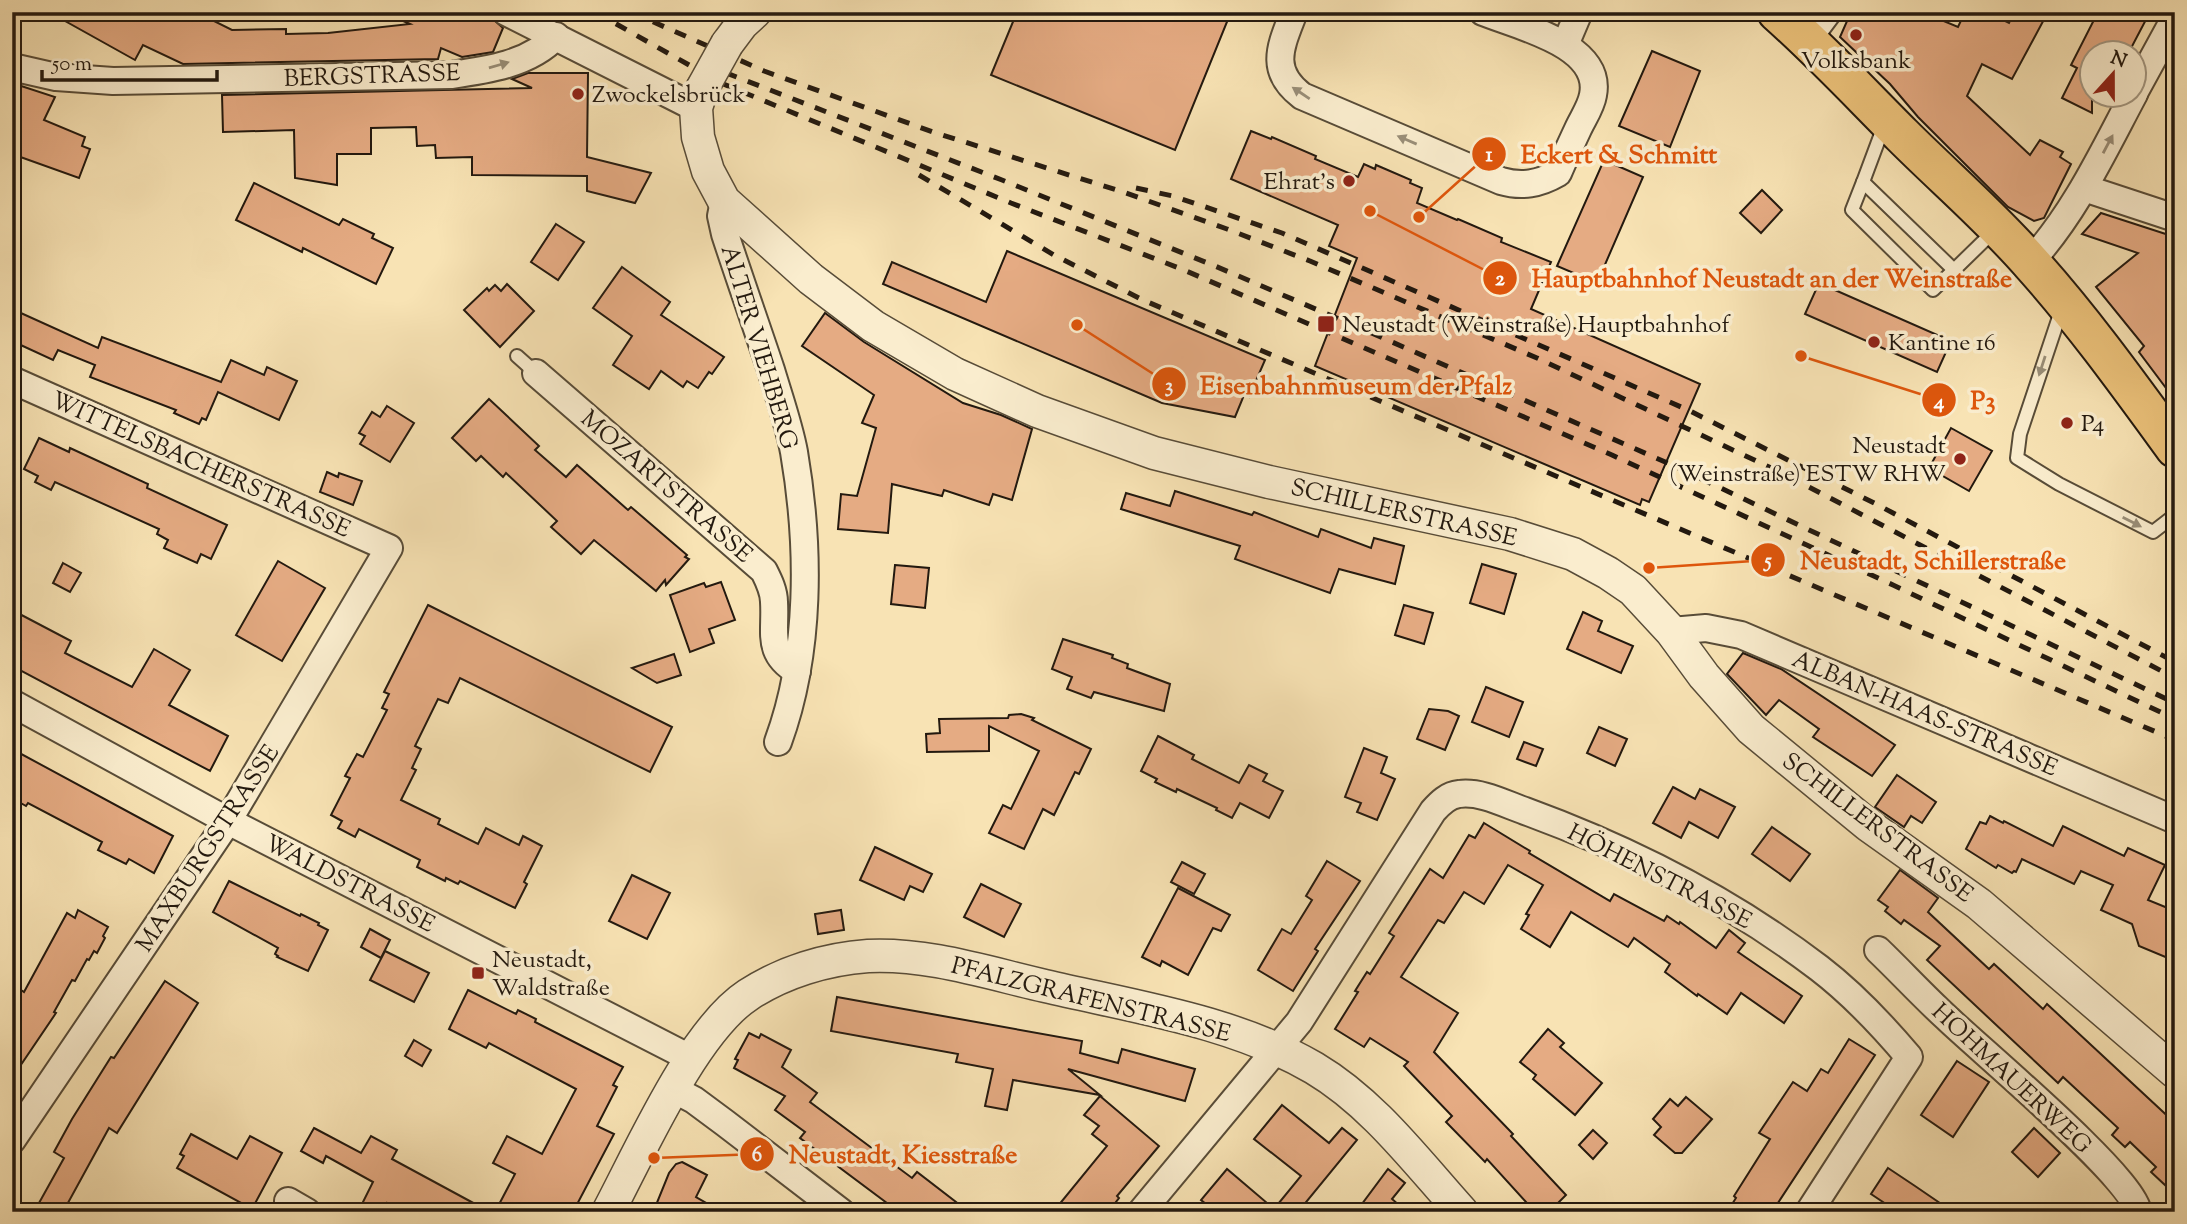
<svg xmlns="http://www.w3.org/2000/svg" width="2187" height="1224" font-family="'Sorts Mill Goudy',serif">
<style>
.building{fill:#e5ab83;stroke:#23190f;stroke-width:2}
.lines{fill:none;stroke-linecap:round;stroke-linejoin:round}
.service-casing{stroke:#584c38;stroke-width:16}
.minor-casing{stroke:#584c38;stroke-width:30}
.tertiary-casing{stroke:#584c38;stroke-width:35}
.primary-casing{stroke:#23190f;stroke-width:42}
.service{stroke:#faedce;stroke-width:12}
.minor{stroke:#faedce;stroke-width:26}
.tertiary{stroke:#faedce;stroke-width:32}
.primary{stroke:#ecc27a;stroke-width:38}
.rail{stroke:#23190f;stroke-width:5;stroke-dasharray:12 12;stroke-linecap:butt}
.tertiary-bridge-casing{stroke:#584c38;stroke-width:35;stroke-linecap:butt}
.tertiary-bridge{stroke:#faedce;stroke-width:32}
.oneway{fill:#998e78}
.poi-dot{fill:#8f2418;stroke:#faedce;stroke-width:2.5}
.labels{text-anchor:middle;stroke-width:7;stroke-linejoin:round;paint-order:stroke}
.poi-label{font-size:24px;fill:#23190f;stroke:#faedce;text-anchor:start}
.street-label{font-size:24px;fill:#23190f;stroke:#faedce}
.leader{fill:none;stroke:#de560c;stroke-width:2.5}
.callout-dot{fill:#de560c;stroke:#faedce;stroke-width:2.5}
.mark-label{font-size:21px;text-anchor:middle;font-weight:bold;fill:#fff}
.callout-label{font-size:26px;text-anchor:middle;font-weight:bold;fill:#de560c;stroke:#faedce;stroke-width:7;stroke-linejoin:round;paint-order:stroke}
</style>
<rect width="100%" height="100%" fill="#f8e3b4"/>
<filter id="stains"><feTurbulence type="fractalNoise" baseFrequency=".00286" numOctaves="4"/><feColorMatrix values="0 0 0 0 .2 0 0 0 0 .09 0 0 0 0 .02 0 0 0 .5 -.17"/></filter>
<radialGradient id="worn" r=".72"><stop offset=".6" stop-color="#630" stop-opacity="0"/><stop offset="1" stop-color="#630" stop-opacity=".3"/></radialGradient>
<g class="building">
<polygon points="49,12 196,12 232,30 286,29 286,34 328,33 410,24 383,12 478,12 492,18 503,28 493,52 462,57 441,48 438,59 183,64 143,45 135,60"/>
<polygon points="1017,12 1231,12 1175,150 991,75"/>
<polygon points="1851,12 1922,12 1958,27 1965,12 1987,12 2009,23 2014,12 2048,12 2012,79 1982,64 1967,96 2030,155 2040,140 2063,152 2060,157 2071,164 2044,218 2034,221 2008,207 1918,117 1890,84 1840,37"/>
<polygon points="2098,12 2150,12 2129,52 2092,52 2092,113 2062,98 2077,68 2071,65"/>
<polygon points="1652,51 1700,71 1670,147 1619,126"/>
<polygon points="528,73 588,73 587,157 651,173 635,203 587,191 587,176 472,175 472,157 436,158 435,145 417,146 416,127 371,128 371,154 337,154 337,185 295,178 294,130 223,132 222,95 532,88 512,79"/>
<polygon points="12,83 55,97 44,120 85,137 82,146 90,149 79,178 12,154"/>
<polygon points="1251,131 1271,139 1272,137 1316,156 1315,159 1358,177 1364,164 1375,169 1376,165 1411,180 1410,183 1422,188 1417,203 1457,220 1458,219 1502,238 1501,242 1551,262 1531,309 1700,384 1649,502 1642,499 1640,505 1315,366 1357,258 1329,246 1338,225 1231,179"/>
<polygon points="1604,160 1643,177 1597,283 1557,266"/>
<polygon points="254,183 339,225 343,219 374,234 372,238 393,248 376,284 303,248 302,252 236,220"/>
<polygon points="1762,190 1782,210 1761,233 1740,213"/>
<polygon points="2101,213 2175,237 2175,400 2139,352 2144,346 2096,287 2138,253 2082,234"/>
<polygon points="556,224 584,242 558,280 531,262"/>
<polygon points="1007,251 1265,360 1249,397 1244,395 1235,417 1162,403 883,284 892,262 986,302"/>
<polygon points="622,267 670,302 661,315 724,357 712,374 709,372 698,388 687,381 683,387 661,371 649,389 613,365 632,336 593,308"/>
<polygon points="1819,283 1951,341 1937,372 1805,314"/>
<polygon points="507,284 534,311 500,347 464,310 487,288 489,291 495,285 501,291"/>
<polygon points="12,309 98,348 102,337 221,382 231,360 264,375 267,367 297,381 279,420 218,392 206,420 202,418 199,424 174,413 176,410 90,377 95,365 58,350 53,360 12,341"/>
<polygon points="825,313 864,342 963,403 1001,415 1032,429 1012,500 993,494 989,505 944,490 942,496 892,484 888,533 838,529 841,494 857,496 876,428 862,423 874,395 802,346"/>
<polygon points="489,399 539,446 535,450 566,477 577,465 628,510 631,507 687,555 685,557 689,559 666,585 665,580 656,591 594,540 581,554 551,527 557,521 506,473 503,477 481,456 476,461 452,438"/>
<polygon points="387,406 414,423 390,462 360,444 365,436 359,433 372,412 380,417"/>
<polygon points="1951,428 1992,451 1969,491 1929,468"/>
<polygon points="39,438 69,452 70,448 148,484 147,488 227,525 211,559 201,554 197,563 164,548 168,540 157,534 159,529 55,482 51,490 35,482 38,476 24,469"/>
<polygon points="327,472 338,477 339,473 362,481 353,505 320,492"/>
<polygon points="1175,491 1252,515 1254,512 1318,537 1321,529 1371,548 1374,538 1404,546 1395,584 1339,569 1330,593 1235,559 1240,546 1121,509 1126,493 1170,506"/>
<polygon points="278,561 325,588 282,661 236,635"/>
<polygon points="63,563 81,573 70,592 53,583"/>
<polygon points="1482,564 1516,574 1504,614 1470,603"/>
<polygon points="895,565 929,568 925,608 891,604"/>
<polygon points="721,582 735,620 709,629 714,643 690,652 670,595 704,583 706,587"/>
<polygon points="428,605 672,727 650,772 460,678 448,703 438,699 415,746 421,749 412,768 416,770 401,800 440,819 438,824 478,844 486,828 519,845 523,836 542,846 524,882 527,884 515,908 460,881 458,884 446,878 445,881 417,867 420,860 359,829 355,837 338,828 342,821 331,815 350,778 345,776 357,754 363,757 387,710 382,708 389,694 384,692"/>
<polygon points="1404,605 1433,613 1424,644 1395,635"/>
<polygon points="12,610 71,641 65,653 132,687 154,649 190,670 169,705 228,736 210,771 12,666"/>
<polygon points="1583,612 1602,621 1598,631 1633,646 1621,673 1567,649"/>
<polygon points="1063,639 1113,655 1112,658 1128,664 1127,668 1170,684 1164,711 1094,692 1091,698 1067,689 1072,677 1052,669"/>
<polygon points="1743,653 1781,669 1895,745 1872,776 1813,737 1819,729 1779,700 1766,715 1727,674"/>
<polygon points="674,654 681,675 657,683 632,668"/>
<polygon points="1486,687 1523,702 1509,737 1472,722"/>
<polygon points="1429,709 1448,711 1459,716 1445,750 1417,739"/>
<polygon points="1021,714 1034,718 1032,720 1091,749 1079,774 1075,772 1054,815 1043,809 1024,849 989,833 1003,805 1011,809 1039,751 989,726 989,751 927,752 926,734 940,733 939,719 1008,718 1009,715"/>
<polygon points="1599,727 1627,739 1615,766 1587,753"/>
<polygon points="1158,736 1194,755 1192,759 1239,783 1249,765 1267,774 1263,781 1283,791 1269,818 1240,803 1232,818 1216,810 1217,808 1177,789 1176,792 1155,782 1157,779 1141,771"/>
<polygon points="1524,742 1543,749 1536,766 1517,759"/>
<polygon points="1364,748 1387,757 1381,773 1395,779 1377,820 1357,812 1361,803 1345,797"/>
<polygon points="12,749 173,836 154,873 129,859 126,864 98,850 102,842 28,803 26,806 12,798"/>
<polygon points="1897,775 1936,802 1922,823 1911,816 1904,827 1875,807"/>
<polygon points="1673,787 1695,799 1700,789 1735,807 1718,838 1689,822 1681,838 1653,823"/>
<polygon points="1990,816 2003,823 2004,821 2053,846 2063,826 2124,856 2128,848 2165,865 2148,900 2175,911 2175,961 2139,946 2132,924 2101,910 2113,885 2081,871 2074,884 2022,859 2016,872 2014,871 2012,873 1998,865 1996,868 1966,849 1980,822 1986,824"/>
<polygon points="1484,823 1530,851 1529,853 1610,901 1614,894 1664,921 1667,916 1679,924 1680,922 1716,948 1729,930 1745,943 1738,952 1802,996 1784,1023 1741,993 1727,1014 1698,994 1697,996 1665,972 1670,964 1634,938 1628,947 1571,912 1550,947 1521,929 1529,915 1526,914 1543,885 1508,865 1484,904 1464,892 1444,923 1438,920 1401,977 1458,1013 1434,1052 1513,1134 1511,1136 1566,1195 1549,1212 1535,1212 1487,1159 1485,1162 1446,1122 1452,1116 1404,1066 1408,1062 1370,1038 1364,1047 1335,1029 1358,992 1355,991 1367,972 1370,974 1394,936 1389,933 1430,869 1443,878 1469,835 1475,838"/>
<polygon points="1772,827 1810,854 1790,881 1752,854"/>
<polygon points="875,847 932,874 923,892 910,886 904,900 860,880"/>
<polygon points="1327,861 1360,881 1315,949 1318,951 1293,991 1258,970 1282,929 1291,934 1312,900 1306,896"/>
<polygon points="1182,862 1205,874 1194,894 1171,882"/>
<polygon points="1900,870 1938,898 1928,912 1989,969 1994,964 2043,1009 2047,1004 2175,1123 2175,1185 2170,1180 2165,1185 2151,1172 2156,1167 2130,1142 2125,1147 2112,1135 2118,1128 2063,1077 2058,1083 1927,960 1940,946 1904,920 1901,924 1885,911 1888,907 1878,900"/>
<polygon points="632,875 670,893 647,939 609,921"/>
<polygon points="229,881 300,916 301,914 319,923 318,925 328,930 308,971 277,957 278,956 275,954 278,948 213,912"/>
<polygon points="981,884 1021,904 1004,937 964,917"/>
<polygon points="1178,888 1230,915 1221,931 1213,928 1188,975 1162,961 1160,966 1142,957"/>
<polygon points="78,910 108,927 103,936 105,938 97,953 94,951 89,960 87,959 75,981 72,980 54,1012 56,1013 12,1078 12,984 24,992 67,913 75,918"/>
<polygon points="841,910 844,930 818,934 815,914"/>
<polygon points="370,929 390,940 381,958 361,947"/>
<polygon points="385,951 429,973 414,1002 370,980"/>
<polygon points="165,981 198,1003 117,1133 109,1128 63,1212 34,1212 64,1158 54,1152 72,1119 111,1057 114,1058"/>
<polygon points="468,990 516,1014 518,1010 536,1019 535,1022 623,1067 613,1085 617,1087 597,1126 614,1134 573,1212 495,1212 515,1174 493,1163 507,1136 542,1154 576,1089 489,1043 486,1048 449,1029"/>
<polygon points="837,997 1082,1041 1080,1053 1118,1063 1122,1049 1195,1069 1185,1101 1068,1069 1100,1095 1013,1080 1007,1110 985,1106 993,1069 956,1062 958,1054 831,1031"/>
<polygon points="1548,1029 1564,1043 1560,1047 1602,1083 1575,1115 1533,1079 1536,1075 1520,1062"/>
<polygon points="749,1033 759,1038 761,1034 791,1050 782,1067 817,1093 810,1102 912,1178 917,1172 969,1212 899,1212 800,1138 805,1132 775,1110 785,1096 734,1068 738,1060 735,1059"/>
<polygon points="1849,1039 1875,1055 1772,1212 1727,1212 1736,1198 1734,1196 1770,1139 1759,1133 1793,1082 1807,1091 1821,1069 1828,1073"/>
<polygon points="414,1040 431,1050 422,1066 405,1056"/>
<polygon points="1957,1061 1989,1082 1953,1137 1921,1115"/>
<polygon points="1100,1096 1159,1146 1117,1196 1119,1198 1108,1212 1053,1212 1107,1146 1092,1134 1099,1126 1084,1115"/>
<polygon points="1686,1097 1712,1119 1682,1153 1675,1153 1654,1135 1661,1127 1653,1119 1670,1099 1678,1106"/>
<polygon points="1282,1105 1329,1143 1342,1128 1357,1140 1298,1212 1216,1212 1201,1200 1227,1169 1274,1209 1301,1176 1254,1139"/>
<polygon points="314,1128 361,1153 371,1136 397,1150 392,1159 490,1212 404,1212 387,1203 383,1212 358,1212 373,1182 326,1156 323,1163 301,1151"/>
<polygon points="2034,1128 2060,1153 2038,1177 2012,1152"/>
<polygon points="1593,1130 1607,1143 1593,1159 1579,1145"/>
<polygon points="191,1134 237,1159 250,1136 282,1153 252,1209 177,1168 184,1156 180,1154"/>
<polygon points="682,1162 707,1175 696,1197 722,1212 669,1212 656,1205 669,1173 676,1164"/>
<polygon points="1888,1168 1915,1186 1953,1212 1898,1212 1871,1194"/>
<polygon points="1388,1169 1405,1183 1392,1199 1407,1212 1356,1212"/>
</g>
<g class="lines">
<g class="service-casing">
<g id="service">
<polyline points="1885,123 1863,182 1954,270 1995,230"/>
<polyline points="1863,182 1852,210 1933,290 1954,270"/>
<polyline points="2062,308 2020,434 2017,458 2059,484 2153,532 2175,515"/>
<polyline points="517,356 536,373"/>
</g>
</g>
<g class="minor-casing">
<g id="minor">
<polyline points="506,12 696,108"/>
<path d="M1294,12c-13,34 -26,58 8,84l199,85c21,6 38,3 57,-8 6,-14 13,-29 20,-44 5,-11 13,-22 15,-34 10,-50 -75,-69 -110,-83"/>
<polyline points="1807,40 1828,12"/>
<polyline points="1565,45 1579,12"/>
<path d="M12,67l44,10 57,4 338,-6c36,-5 79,-11 105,-39"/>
<polyline points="2134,93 2175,18"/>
<polyline points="2084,188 2175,218"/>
<path d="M724,201l-3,15 4,18c15,46 31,91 46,136 8,27 18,55 23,82 16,94 17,200 -16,290"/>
<path d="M2030,262c45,-49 73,-110 104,-168"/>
<path d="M536,373l228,198c5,10 10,20 10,31 2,31 -8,51 23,69"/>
<polyline points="12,380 389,548 228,821 12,1140"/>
<polyline points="1671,631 1706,628 1741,635 2175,820"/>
<polyline points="12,703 228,821 692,1059"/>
<path d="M1878,950c23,22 45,46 69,68 32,31 187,160 191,194"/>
<polyline points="673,1089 694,1100 725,1123 841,1212"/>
<polyline points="288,1201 307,1212"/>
<path d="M1141,1212l158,-190 134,-211c7,-8 15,-16 26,-17 22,-3 46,10 66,17 104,38 206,90 294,157 34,26 63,57 90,89l-100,155"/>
</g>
</g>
<g class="tertiary-casing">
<g id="tertiary">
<polyline points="727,44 742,24 755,12"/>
<polyline points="702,89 696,108 698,137 708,171 724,201 811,279 873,326 955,374 1037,411 1154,453 1269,482 1510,534 1573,554 1608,573 1633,590 1671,631 1704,676 1751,729 1868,825 1979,904 2175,1072"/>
<path d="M608,1212c32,-60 85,-181 140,-217 35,-23 78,-36 120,-39 59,-3 120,17 177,30 90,21 188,35 269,82 59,35 102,93 148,144"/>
</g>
</g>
<g class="primary-casing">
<path id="primary" d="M1777,12c44,39 84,82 125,123 43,43 89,82 129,128 52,58 98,122 144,185"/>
</g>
<use href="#service" class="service"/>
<use href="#minor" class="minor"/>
<use href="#tertiary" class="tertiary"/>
<use href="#primary" class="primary"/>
<g class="rail">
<polyline points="595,12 721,83 1011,203 1184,270 1612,455 1893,585 2175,719"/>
<polyline points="631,12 764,71 933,132 1123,192 1227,229 1310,261 1537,358 1784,474 2175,678"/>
<polyline points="703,64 1002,180 1215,266 1367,331 1672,465 2175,703"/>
<polyline points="919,175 1054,255 1143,300 2175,740"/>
<polyline points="1136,188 1173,196 1282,233 1688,410 1876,504 2175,662"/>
</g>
<g class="tertiary-bridge-casing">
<polyline id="tertiary-bridge" points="702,89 727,44"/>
</g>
<use href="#tertiary-bridge" class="tertiary-bridge"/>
</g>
<defs><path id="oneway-solid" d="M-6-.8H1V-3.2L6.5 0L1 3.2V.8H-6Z" transform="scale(1.75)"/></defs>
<g class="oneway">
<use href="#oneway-solid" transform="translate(499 65) rotate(-16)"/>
<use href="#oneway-solid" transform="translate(1301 93) rotate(-146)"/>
<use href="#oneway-solid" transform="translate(1407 140) rotate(-157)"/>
<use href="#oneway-solid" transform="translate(2108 144) rotate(-62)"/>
<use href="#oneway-solid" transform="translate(2042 366) rotate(108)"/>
<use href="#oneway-solid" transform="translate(2132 522) rotate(27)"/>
</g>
<g class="poi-dot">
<circle cx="1856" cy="35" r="7"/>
<circle cx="578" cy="94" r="7"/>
<circle cx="1349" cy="181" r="7"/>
<rect x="1317" y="315" width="18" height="18" rx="3.5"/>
<circle cx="1874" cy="342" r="7"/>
<circle cx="2067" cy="423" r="7"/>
<circle cx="1960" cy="459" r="7"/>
<rect x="471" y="966" width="14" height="14" rx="3.5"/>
</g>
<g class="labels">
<g class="poi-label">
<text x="1856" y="68" text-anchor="middle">Volksbank</text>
<text x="592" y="102">Zwockelsbrück</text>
<text x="1335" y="189" text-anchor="end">Ehrat's</text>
<text x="1342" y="332">Neustadt (Weinstraße) Hauptbahnhof</text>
<text x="1888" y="350">Kantine 16</text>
<text x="2081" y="431">P4</text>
<text x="1946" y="453" text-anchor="end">Neustadt<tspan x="1946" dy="28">(Weinstraße) ESTW RHW</tspan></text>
<text x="492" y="967">Neustadt,<tspan x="492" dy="28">Waldstraße</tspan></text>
</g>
<g class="street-label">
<text transform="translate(372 75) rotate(-2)" y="8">BERGSTRASSE</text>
<text transform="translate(760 347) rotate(73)" y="8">ALTER VIEHBERG</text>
<text transform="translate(201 464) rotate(24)" y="8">WITTELSBACHERSTRASSE</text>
<text transform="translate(667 486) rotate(41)" y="8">MOZARTSTRASSE</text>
<text transform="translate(1404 512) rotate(13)" y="8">SCHILLERSTRASSE</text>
<text transform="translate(1925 713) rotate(23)" y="8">ALBAN-HAAS-STRASSE</text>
<text transform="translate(1878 827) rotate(37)" y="8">SCHILLERSTRASSE</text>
<text transform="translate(207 848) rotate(-57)" y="8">MAXBURGSTRASSE</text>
<text transform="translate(1660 876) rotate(27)" y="8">HÖHENSTRASSE</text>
<text transform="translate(350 883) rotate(27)" y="8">WALDSTRASSE</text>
<text transform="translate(1091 999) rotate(14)" y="8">PFALZGRAFENSTRASSE</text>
<text transform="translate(2012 1078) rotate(43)" y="8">HOHMAUERWEG</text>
</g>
</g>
<path class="leader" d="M1419 217L1489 154M1370 211L1500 278M1077 325L1169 384M1801 356L1939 400M1649 568L1768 560M654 1158L757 1154"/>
<g class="callout-dot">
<circle cx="1419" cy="217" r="7"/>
<circle cx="1370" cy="211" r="7"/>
<circle cx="1077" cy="325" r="7"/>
<circle cx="1801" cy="356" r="7"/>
<circle cx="1649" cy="568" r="7"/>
<circle cx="654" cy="1158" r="7"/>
<circle cx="1489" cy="154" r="18"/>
<circle cx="1500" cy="278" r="18"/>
<circle cx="1169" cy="384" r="18"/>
<circle cx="1939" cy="400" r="18"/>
<circle cx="1768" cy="560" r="18"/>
<circle cx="757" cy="1154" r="18"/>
</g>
<g class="mark-label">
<text x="1489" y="161">1</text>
<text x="1500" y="285">2</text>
<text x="1169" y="392">3</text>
<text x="1939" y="408">4</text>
<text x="1768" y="567">5</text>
<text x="757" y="1161">6</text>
</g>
<g class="callout-label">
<text x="1619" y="163">Eckert &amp; Schmitt</text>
<text x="1772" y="287">Hauptbahnhof Neustadt an der Weinstraße</text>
<text x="1356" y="394">Eisenbahnmuseum der Pfalz</text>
<text x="1983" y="409">P3</text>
<text x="1933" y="569">Neustadt, Schillerstraße</text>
<text x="903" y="1163">Neustadt, Kiesstraße</text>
</g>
<rect width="2187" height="1224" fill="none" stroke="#f8e3b4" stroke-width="42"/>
<rect x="14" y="14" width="2159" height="1196" fill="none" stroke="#23190f" stroke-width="3.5"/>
<rect x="21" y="21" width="2145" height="1182" fill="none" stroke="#23190f" stroke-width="2"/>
<g transform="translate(2113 74) rotate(21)"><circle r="33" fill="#faedce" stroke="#a49882" stroke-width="2"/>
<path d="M0-5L12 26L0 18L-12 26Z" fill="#8f2418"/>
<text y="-10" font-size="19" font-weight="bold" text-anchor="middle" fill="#23190f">N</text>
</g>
<path d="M42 70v10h175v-10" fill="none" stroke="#23190f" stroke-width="3.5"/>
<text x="52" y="70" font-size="21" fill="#23190f" stroke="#faedce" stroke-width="5" paint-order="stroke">50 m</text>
<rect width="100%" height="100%" filter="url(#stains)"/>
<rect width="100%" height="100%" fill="url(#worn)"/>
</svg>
